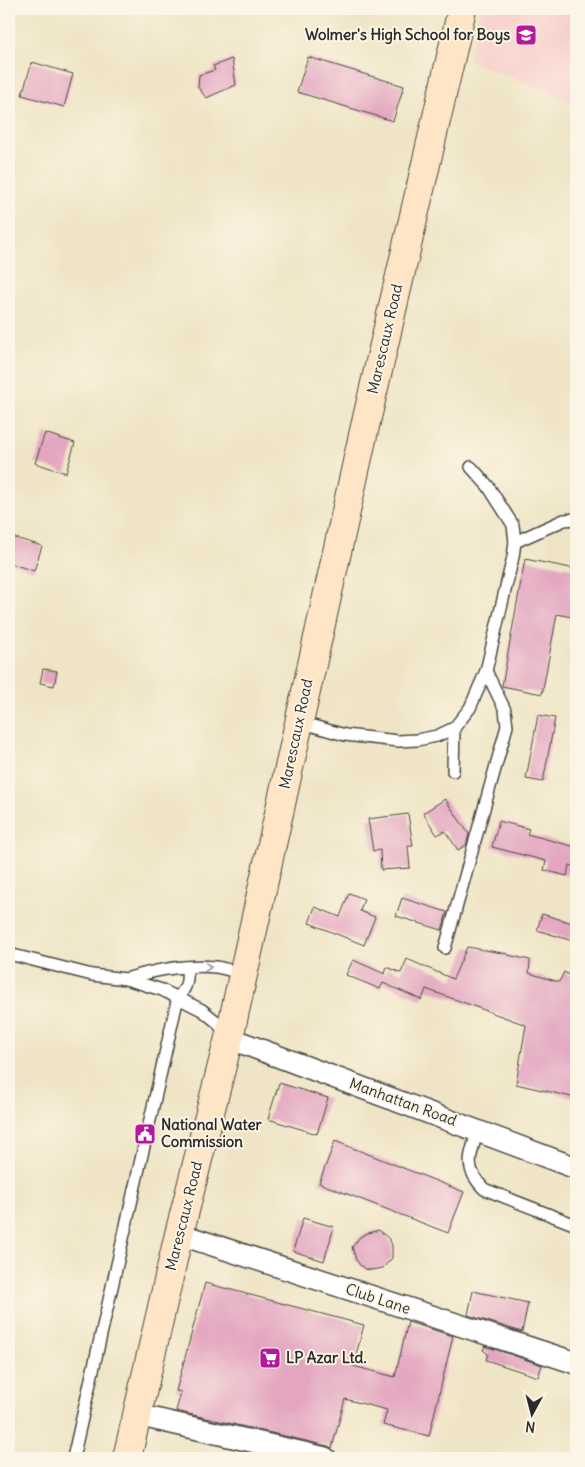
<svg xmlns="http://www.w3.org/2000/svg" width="585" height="1467" font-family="Delius,sans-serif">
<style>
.built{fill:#f7d0cb}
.building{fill:#e3a5c0}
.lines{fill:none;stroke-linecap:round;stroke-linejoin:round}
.service-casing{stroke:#484742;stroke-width:14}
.minor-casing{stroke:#484742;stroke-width:24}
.secondary-casing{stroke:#484742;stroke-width:30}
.service{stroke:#fff;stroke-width:11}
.minor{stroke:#fff;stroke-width:21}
.secondary{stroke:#fee5c5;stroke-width:28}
.oneway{stroke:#a0a0a0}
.labels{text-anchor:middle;stroke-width:4;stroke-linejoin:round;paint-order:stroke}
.poi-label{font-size:15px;font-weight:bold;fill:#2b2b2b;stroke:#fcf5e5;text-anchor:start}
.street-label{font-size:15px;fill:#2b2b2b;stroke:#fcf5e5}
</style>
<rect width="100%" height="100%" fill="#fcf5e5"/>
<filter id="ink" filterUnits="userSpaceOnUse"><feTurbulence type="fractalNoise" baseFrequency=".02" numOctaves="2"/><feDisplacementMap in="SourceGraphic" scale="10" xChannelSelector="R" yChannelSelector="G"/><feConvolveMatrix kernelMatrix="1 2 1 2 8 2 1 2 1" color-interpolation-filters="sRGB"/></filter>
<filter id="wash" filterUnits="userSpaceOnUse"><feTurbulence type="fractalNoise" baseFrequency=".0096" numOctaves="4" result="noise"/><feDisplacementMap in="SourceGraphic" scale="20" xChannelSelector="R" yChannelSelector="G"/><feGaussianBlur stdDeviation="1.12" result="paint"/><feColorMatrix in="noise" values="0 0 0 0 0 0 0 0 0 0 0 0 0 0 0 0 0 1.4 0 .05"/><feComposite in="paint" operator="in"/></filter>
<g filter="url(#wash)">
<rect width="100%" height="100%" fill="#efe4c5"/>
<polygon class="built" points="481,9 576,9 576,103 468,60"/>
<g id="blocks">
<g class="building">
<polygon points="308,57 404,86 393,121 297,92"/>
<polygon points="232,59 236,85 206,98 198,87 199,75 215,70 213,66"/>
<polygon points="32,62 73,74 64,107 22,95"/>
<polygon points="45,433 75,443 66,473 35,463"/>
<polygon points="12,537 42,546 34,571 9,563 9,546"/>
<polygon points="525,559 576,569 576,618 557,614 542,694 502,686"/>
<polygon points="43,669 57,671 54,686 40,683"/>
<polygon points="538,715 555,718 543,782 526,779"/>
<polygon points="445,799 469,834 466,845 458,850 445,831 437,835 423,813"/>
<polygon points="408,814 413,846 408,846 410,868 381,870 380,850 373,851 368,819"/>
<polygon points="499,821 529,829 527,834 576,847 576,867 569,865 567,876 544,870 546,861 492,847"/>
<polygon points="349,893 364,899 360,911 375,917 364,945 309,923 315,907 340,917"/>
<polygon points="402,898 447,912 442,930 396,916"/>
<polygon points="542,914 576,924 576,942 537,930"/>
<polygon points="467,947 508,954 508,955 530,960 529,973 559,982 564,972 576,979 576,1098 516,1084 526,1025 426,989 422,1000 383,983 380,989 346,975 353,960 385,974 387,967 401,973 407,959 453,979"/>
<polygon points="279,1083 328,1098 317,1134 268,1119"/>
<polygon points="335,1141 464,1192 448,1233 319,1183"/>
<polygon points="303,1218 334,1227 324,1261 293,1251"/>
<polygon points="379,1230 389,1239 392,1245 392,1258 383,1268 371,1270 365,1269 360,1265 356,1260 352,1247 360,1237 365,1234"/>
<polygon points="205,1283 364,1325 353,1366 395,1377 408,1322 453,1336 429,1436 383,1425 387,1410 345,1399 332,1448 328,1446 176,1411 181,1392 176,1391"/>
<polygon points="473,1291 528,1303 522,1332 468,1315"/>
<polygon points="485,1346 542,1365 538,1377 486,1360 488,1354 483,1350"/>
</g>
</g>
</g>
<g filter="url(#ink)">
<use href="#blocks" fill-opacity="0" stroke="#484742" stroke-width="1"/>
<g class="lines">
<g class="service-casing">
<g id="service">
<polyline points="515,542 564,520 576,519"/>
<polyline points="299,722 345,735 398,741 417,740 437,736 454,728 470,708 486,671 513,557 515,542 513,525 488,486 471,467"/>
<polyline points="453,771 454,728"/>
<polyline points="445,948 507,726 505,710 486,671"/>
<polyline points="9,954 92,975 126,979 162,990 202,1010 217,1022 227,1036"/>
<path d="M126,979c29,-9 58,-15 90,-12 9,1 18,5 27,7"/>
<path d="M478,1130c-8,27 -15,37 6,59l92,36"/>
<path d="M73,1458l105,-461c9,-9 11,-18 8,-30"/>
</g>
</g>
<g class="minor-casing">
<g id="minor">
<polyline points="229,1038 576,1168"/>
<polyline points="179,1234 576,1363"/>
<polyline points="137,1415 325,1458"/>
</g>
</g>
<g class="secondary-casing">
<polyline id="secondary" points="127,1458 179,1234 229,1038 363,435 462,9"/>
</g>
<use href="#service" class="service"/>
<use href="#minor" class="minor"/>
<use href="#secondary" class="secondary"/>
</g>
<defs><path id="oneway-chevron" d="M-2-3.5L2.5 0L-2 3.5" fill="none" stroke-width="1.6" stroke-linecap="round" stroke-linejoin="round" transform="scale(1.25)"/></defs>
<use class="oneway" href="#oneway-chevron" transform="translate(208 967) rotate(2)"/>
</g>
<defs>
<g id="school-square" transform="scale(1.125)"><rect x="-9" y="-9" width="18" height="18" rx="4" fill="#b5179e" stroke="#fcf5e5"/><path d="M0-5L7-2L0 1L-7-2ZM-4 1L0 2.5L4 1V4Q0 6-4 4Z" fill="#fff"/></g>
<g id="civic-square" transform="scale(1.125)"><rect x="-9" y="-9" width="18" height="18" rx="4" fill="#b5179e" stroke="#fcf5e5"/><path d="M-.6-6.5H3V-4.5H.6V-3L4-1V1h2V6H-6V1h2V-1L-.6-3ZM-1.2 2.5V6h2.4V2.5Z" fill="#fff"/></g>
<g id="supermarket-square" transform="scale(1.125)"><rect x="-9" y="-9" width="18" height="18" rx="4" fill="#b5179e" stroke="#fcf5e5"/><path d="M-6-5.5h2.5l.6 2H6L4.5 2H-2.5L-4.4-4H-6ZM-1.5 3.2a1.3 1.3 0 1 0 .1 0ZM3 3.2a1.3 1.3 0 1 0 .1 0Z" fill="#fff"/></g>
</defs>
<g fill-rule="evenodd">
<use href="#school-square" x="526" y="35"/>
<use href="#civic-square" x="145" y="1134"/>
<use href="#supermarket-square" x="270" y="1358"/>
</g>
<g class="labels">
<g class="poi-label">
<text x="510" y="40" text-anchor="end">Wolmer's High School for Boys</text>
<text x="161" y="1130">National Water<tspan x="161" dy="17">Commission</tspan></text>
<text x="286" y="1363">LP Azar Ltd.</text>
</g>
<g class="street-label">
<text transform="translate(385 339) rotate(-77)" y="5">Marescaux Road</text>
<text transform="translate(296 734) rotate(-78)" y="5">Marescaux Road</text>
<text transform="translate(403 1102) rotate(20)" y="5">Manhattan Road</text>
<text transform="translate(184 1216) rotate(-76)" y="5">Marescaux Road</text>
<text transform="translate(378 1299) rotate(18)" y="5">Club Lane</text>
</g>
</g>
<rect width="585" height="1467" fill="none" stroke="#fcf5e5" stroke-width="30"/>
<g transform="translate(532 1414) rotate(187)" stroke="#fcf5e5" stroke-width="4" paint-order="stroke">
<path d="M0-4L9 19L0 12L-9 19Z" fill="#2b2b2b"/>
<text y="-8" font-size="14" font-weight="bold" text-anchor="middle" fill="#2b2b2b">N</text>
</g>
</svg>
